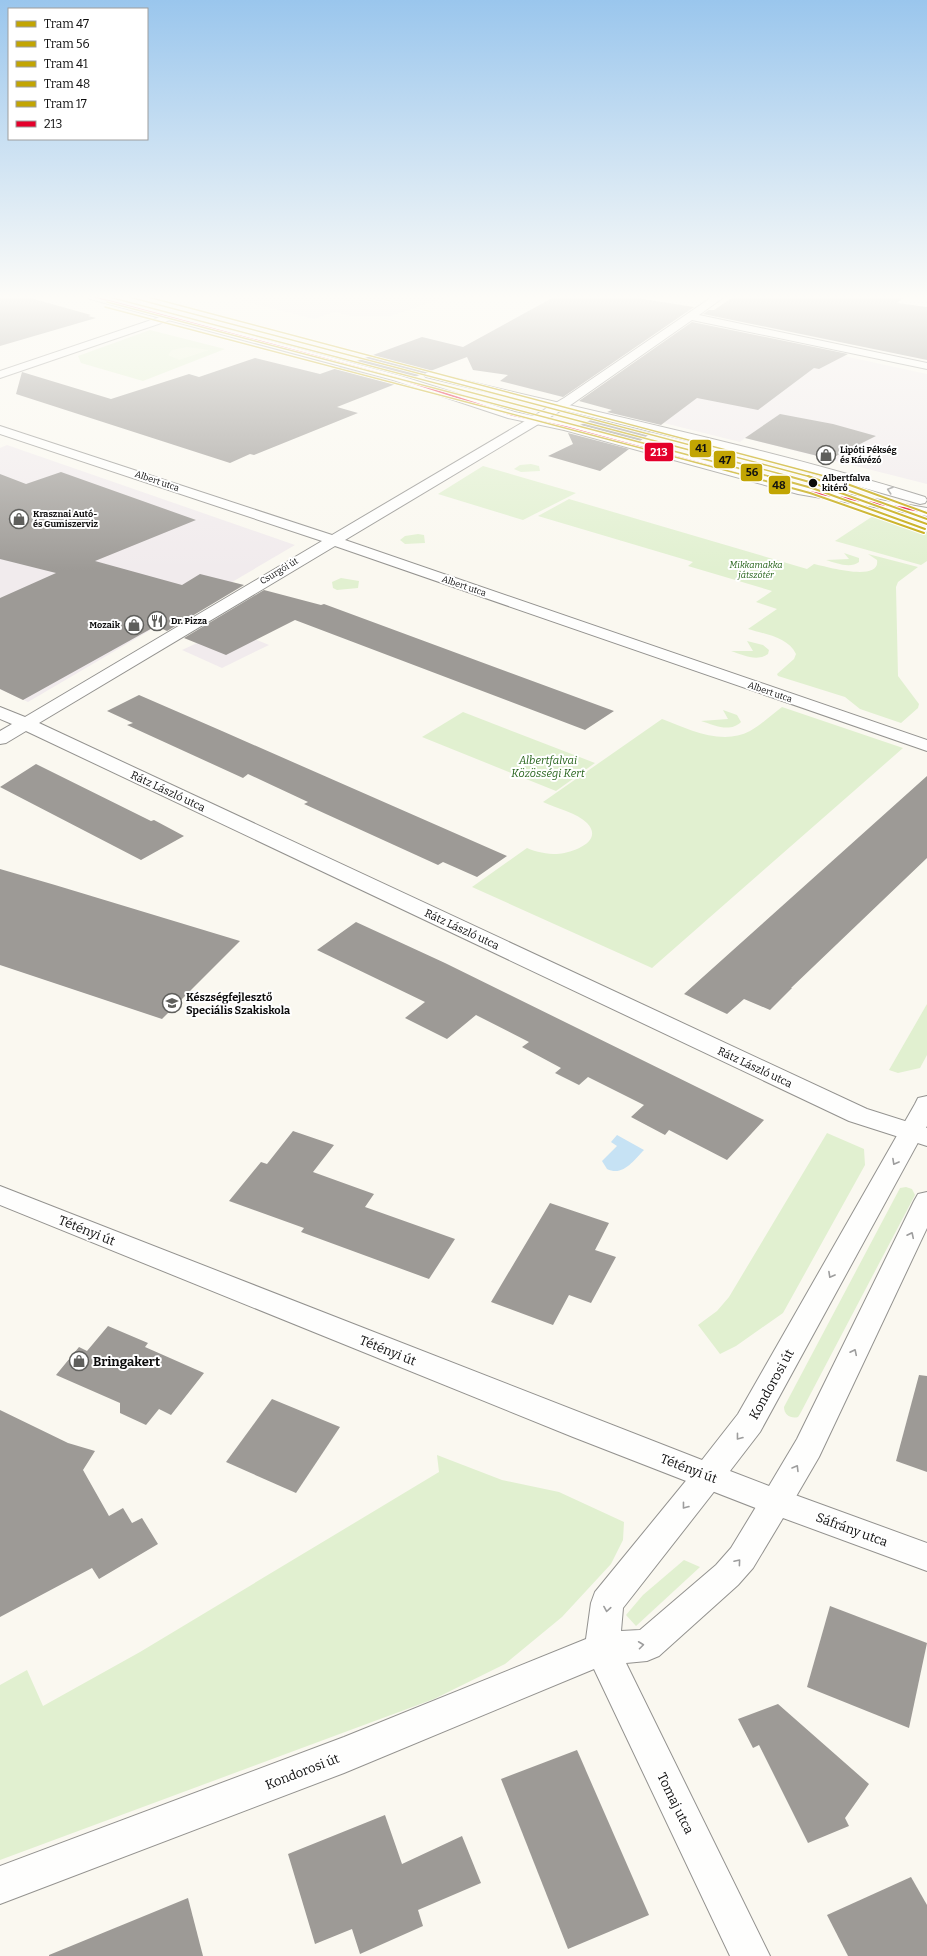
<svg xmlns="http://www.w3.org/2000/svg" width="927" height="1956" font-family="Bitter,serif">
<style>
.industrial{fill:#f1ebed}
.green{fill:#e1f0d0}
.pitch{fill:#ecf4d9}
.water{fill:#c6e2f4}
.building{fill:#9d9a96}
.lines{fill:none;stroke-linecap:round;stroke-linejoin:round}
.minor-casing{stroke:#93928f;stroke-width:2}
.tertiary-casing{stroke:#93928f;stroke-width:2}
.minor{fill:#fefefd;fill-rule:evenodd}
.tertiary{fill:#fefefd;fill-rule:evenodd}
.bus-1-far1-casing{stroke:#fff;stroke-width:3}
.bus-1-casing{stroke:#fff;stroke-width:4}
.bus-1-far1{stroke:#e4002b;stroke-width:1.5}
.bus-1{stroke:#e4002b;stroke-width:2}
.tram-1-far1-casing{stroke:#fff;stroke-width:3}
.tram-1-casing{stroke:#fff;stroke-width:4}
.tram-2-far1-casing{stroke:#fff;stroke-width:3}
.tram-2-casing{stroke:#fff;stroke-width:4}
.tram-3-far1-casing{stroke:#fff;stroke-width:3}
.tram-3-casing{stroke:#fff;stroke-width:4}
.tram-4-far1-casing{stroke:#fff;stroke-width:3}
.tram-4-casing{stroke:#fff;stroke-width:4}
.tram-5-far1-casing{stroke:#fff;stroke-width:3}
.tram-5-casing{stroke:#fff;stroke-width:4}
.tram-1-far1{stroke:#c2a503;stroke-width:1.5}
.tram-1{stroke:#c2a503;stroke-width:2}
.tram-2-far1{stroke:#c2a503;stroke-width:1.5}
.tram-2{stroke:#c2a503;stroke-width:2}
.tram-3-far1{stroke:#c2a503;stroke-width:1.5}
.tram-3{stroke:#c2a503;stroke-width:2}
.tram-4-far1{stroke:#c2a503;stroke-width:1.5}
.tram-4{stroke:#c2a503;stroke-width:2}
.tram-5-far1{stroke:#c2a503;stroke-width:1.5}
.tram-5{stroke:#c2a503;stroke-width:2}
.oneway{stroke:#9d9d9d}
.stop-dot{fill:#0c0c0c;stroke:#fff;stroke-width:1.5}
.labels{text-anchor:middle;stroke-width:4;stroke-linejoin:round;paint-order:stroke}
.far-poi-label{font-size:9px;font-weight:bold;fill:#0c0c0c;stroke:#fff;text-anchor:start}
.far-stop-label{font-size:9px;font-weight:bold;fill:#0c0c0c;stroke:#fff;text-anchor:start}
.far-street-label{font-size:9px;fill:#0c0c0c;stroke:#fff}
.far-park-label{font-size:9px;font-style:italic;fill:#27641c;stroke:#fff}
.park-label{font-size:11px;font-style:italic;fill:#27641c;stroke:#fff}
.street-label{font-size:11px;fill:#0c0c0c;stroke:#fff}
.poi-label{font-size:11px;font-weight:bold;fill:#0c0c0c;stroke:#fff;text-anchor:start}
.near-street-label{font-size:13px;fill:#0c0c0c;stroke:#fff}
.near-poi-label{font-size:13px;font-weight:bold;fill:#0c0c0c;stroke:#fff;text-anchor:start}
.line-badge{stroke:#fff;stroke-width:1.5}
.badge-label{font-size:11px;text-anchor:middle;font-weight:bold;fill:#fff}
.pale-badge-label{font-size:11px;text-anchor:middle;font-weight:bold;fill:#111}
</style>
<rect width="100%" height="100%" fill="#faf8f0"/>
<g class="industrial">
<polygon points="227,297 446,297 391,316 351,316 335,312 314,319"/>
<polygon points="770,340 927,374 927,484 745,438 740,442 664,423"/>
<polygon points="7,445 295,545 28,702 0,689 0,448"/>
<polygon points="229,628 269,645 222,668 182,650"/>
</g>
<g class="green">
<polygon points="150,330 225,349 143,381 81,363 78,356"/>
<polygon points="531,464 539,466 540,471 521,472 514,469 520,465"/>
<polygon points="483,466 576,493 523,520 438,494"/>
<path d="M569,499l238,70 7,-5c10,2 67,19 63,-4l-9,-6 50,13 -20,15 -2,5 2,89 21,28 -1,4 -17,15 -41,-14 -15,-12 -67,-21 -1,-2 17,-15 2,-5c-8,-17 -32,-20 -48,-25l29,-20 -21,-7 16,-11 -84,-25 5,-4 -155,-46z"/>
<polygon points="873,516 927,532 927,561 921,565 835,541"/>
<polygon points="418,534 424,535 425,543 405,544 400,540 405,536"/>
<path d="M844,553l15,5v4c-9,7 -23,1 -33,-2l23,-1z"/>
<polygon points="341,578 359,581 358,588 337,590 333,588 332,582"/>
<path d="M747,641l16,4 6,5 -1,4c-11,8 -25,1 -37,-3h22z"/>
<path d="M782,707l121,41 -251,220 -180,-81 55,-39c9,4 20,6 30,6 14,-1 48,-12 30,-31 -10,-10 -31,-15 -44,-21l119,-83c26,10 60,27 88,12 11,-6 21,-16 32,-24z"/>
<path d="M723,710l14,5 4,7c-11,11 -27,3 -40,-1l27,-2z"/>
<polygon points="463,712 595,763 556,791 422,737"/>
<polygon points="927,1004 927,1055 920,1068 898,1073 889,1070"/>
<polygon points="827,1133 864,1149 865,1165 783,1313 736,1346 720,1354 698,1325 717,1311 729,1297"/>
<path d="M906,1187l6,2 3,6 -115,219 -2,3c-7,2 -14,-2 -14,-10l116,-219z"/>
<polygon points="437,1455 502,1480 559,1492 624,1522 623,1540 611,1564 562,1617 505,1664 434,1699 0,1860 0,1685 27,1670 43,1706 140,1652 439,1472"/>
<polygon points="684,1560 700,1567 636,1626 626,1615 643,1595"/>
</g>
<polygon class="pitch" points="187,347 209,350 179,360 168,355 172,350"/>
<path class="water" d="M617,1135l27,15c-10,10 -21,27 -37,19l-5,-8 15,-15 -6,-4z"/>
<g class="building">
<polygon points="0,297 27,297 91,315 88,316 96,318 0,346"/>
<polygon points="554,297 631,297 694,307 563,397 500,381 508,375 473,370 467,357 412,378 354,362 422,337 463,347"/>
<polygon points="733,297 904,297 897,303 927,307 927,360 703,314 709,310 714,310"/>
<polygon points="692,322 848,354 819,369 814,368 758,410 697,398 661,425 607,412 612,410 579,401"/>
<polygon points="255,358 320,374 340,367 398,383 337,407 358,413 254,455 250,454 230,463 16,394 22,372 111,399 189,374 199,377"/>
<polygon points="780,414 833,424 876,436 830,459 745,438"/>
<polygon points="593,419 651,433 640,441 580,425"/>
<polygon points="568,433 629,449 600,471 548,456 573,444"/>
<polygon points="61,472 196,520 95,561 182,585 200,574 244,585 167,631 156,626 23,700 0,689 0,598 56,573 0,559 0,474 26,484"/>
<polygon points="264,590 321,605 324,604 614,711 585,730 295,620 226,655 184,638"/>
<polygon points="139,695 222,731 507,856 477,877 443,862 438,865 304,804 308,802 248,774 243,778 127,725 133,723 107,711"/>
<polygon points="36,764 151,821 154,820 184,836 141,860 0,787"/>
<polygon points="927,776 927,858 791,988 792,988 770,1010 744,999 727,1014 684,994"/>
<polygon points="0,869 55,885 240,941 162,1019 0,965"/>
<polygon points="356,922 445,963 764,1120 727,1160 669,1130 665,1135 631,1117 644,1105 588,1077 579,1085 555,1073 561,1068 522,1047 529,1042 476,1015 447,1039 405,1018 425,1002 317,950"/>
<polygon points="293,1131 334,1145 313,1172 374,1194 365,1207 455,1239 429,1279 301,1232 304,1228 229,1201 261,1162 267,1164"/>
<polygon points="550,1203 609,1223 595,1250 616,1257 591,1303 569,1295 553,1325 491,1302"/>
<polygon points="108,1326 148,1343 145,1347 204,1373 171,1415 159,1409 146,1425 120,1413 120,1403 56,1375 79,1347 87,1351"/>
<polygon points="919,1375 927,1376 927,1472 896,1461"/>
<polygon points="272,1399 340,1427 296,1493 226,1462"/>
<polygon points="0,1410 68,1443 95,1451 83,1470 109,1516 123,1508 132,1523 142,1518 158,1544 99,1579 92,1568 0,1617"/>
<polygon points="830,1606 927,1643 909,1728 807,1687"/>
<polygon points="778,1704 869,1784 845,1818 849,1826 808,1843 759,1745 753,1748 738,1719"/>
<polygon points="577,1750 649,1915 568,1949 501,1779"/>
<polygon points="385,1815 402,1864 462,1836 481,1883 418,1910 423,1926 360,1954 352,1929 315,1944 288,1854"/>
<polygon points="911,1877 927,1905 927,1956 848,1956 827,1915"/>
<polygon points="188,1898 203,1956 49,1956 49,1955"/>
</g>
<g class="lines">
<g class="minor-casing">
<g id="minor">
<polygon points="712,297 724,297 699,315 927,363 927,369 692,320 572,404 345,540 927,740 927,751 335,546 39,723 867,1109 927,1128 927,1146 849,1121 26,731 6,743 0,744 0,731 12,724 0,719 0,707 25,717 322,541 0,434 0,426 332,535 564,398"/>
<polygon points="169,314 174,317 173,319 0,378 0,371"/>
<polygon points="709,1462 720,1466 724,1475 720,1484 623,1608 621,1631 640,1630 716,1565 731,1548 765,1492 776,1488 927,1543 927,1571 783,1518 753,1568 738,1585 659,1656 647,1661 626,1663 770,1956 730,1956 594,1669 344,1773 0,1904 0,1866 344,1737 586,1639 591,1603 595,1592 698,1466"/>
</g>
</g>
<g class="tertiary-casing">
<g id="tertiary">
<polygon points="89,297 107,297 401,376 515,412 570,424 804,487 927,508 927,516 798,494 564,430 508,418 393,380 90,299"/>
<path d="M430,372c165,41 332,74 495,125l2,3 -2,3 -5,1 -167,-48 -327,-79 -2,-2 2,-2z"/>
<polygon points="927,1096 927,1126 760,1432 730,1471 769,1486 797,1439 914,1201 918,1194 927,1192 927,1228 819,1457 787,1512 776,1516 573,1437 0,1205 0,1186 702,1460 738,1414 915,1104 918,1098"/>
</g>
</g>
<use href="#minor" class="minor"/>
<use href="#tertiary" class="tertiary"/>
<g class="bus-1-far1-casing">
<polyline id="bus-1-far1" points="95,297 397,378 512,415 566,427 752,477"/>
</g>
<g class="bus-1-casing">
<polyline id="bus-1" points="749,476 803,491 927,512"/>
</g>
<use href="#bus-1-far1" class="bus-1-far1"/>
<use href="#bus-1" class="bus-1"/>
<g class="tram-1-far1-casing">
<polyline id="tram-1-far1" points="109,297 792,477"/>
</g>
<g class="tram-1-casing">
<polyline id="tram-1" points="788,476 813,483 927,524"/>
</g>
<g class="tram-2-far1-casing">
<polyline id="tram-2-far1" points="107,302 772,477"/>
</g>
<g class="tram-2-casing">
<polyline id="tram-2" points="768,476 812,488 925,529"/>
</g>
<g class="tram-3-far1-casing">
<polyline id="tram-3-far1" points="129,297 811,477"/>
</g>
<g class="tram-3-casing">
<polyline id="tram-3" points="808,476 927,519"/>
</g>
<g class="tram-4-far1-casing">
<polyline id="tram-4-far1" points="105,307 751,477"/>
</g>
<g class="tram-4-casing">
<polyline id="tram-4" points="747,476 810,493 924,533"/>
</g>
<g class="tram-5-far1-casing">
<polyline id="tram-5-far1" points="148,297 828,477"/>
</g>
<g class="tram-5-casing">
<polyline id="tram-5" points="825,476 927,513"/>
</g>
<use href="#tram-1-far1" class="tram-1-far1"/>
<use href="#tram-1" class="tram-1"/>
<use href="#tram-2-far1" class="tram-2-far1"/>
<use href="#tram-2" class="tram-2"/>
<use href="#tram-3-far1" class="tram-3-far1"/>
<use href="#tram-3" class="tram-3"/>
<use href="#tram-4-far1" class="tram-4-far1"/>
<use href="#tram-4" class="tram-4"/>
<use href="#tram-5-far1" class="tram-5-far1"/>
<use href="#tram-5" class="tram-5"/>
</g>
<defs><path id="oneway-chevron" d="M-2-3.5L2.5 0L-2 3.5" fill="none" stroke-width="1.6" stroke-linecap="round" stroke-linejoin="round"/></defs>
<g class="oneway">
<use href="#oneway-chevron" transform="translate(890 490) rotate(-162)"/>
<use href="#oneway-chevron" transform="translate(895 1162) rotate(119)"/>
<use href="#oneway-chevron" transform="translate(911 1235) rotate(-64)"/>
<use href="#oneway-chevron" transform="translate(831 1275) rotate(119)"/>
<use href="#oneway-chevron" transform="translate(854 1352) rotate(-64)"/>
<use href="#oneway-chevron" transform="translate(739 1437) rotate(128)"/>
<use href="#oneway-chevron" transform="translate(796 1468) rotate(-59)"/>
<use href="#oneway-chevron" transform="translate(685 1506) rotate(128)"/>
<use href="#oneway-chevron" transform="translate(738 1562) rotate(-50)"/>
<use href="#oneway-chevron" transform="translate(607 1609) rotate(99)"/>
<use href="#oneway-chevron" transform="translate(641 1645) rotate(-7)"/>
</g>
<linearGradient id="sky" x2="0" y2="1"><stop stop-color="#9ac6ed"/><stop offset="0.52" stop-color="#fdfcf8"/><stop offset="1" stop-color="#fdfcf8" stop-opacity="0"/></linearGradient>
<rect width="927" height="571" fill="url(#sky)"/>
<defs>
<g id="shop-ring" transform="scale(1)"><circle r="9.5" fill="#fff" stroke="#5f5f5c" stroke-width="1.5"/><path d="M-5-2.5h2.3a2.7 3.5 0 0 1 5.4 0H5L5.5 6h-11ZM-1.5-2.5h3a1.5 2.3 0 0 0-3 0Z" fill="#5f5f5c"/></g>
<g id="restaurant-ring" transform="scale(1)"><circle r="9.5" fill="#fff" stroke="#5f5f5c" stroke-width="1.5"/><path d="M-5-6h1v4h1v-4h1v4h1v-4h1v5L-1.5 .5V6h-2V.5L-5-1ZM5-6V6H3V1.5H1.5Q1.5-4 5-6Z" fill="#5f5f5c"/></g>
<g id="school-ring" transform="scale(1)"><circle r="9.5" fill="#fff" stroke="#5f5f5c" stroke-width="1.5"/><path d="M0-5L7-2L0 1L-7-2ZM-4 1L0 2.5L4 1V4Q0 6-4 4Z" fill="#5f5f5c"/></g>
</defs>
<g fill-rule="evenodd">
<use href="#shop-ring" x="826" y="455"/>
<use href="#shop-ring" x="19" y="519"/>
<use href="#restaurant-ring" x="157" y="621"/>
<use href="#shop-ring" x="134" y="625"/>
<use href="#school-ring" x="172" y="1003"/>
<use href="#shop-ring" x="79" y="1361"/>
</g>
<circle class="stop-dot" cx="813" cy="483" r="5"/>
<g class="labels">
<g class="far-poi-label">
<text x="840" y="453">Lipóti Pékség<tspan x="840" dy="10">és Kávézó</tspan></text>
<text x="33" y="517">Krasznai Autó-<tspan x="33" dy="10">és Gumiszerviz</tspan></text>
<text x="171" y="624">Dr. Pizza</text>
<text x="120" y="628" text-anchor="end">Mozaik</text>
</g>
<g class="far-stop-label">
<text x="822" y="481">Albertfalva<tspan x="822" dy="10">kitérő</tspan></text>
</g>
<g class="far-street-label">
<text transform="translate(157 481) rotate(19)" y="3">Albert utca</text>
<text transform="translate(279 571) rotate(-31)" y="3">Csurgói út</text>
<text transform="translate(464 586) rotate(19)" y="3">Albert utca</text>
<text transform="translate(770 692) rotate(19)" y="3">Albert utca</text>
</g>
<g class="far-park-label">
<text x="756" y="568">Mikkamakka<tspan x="756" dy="10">játszótér</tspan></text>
</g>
<g class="park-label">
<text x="548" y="764">Albertfalvai<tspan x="548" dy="13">Közösségi Kert</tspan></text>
</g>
<g class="street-label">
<text transform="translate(168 791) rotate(25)" y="4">Rátz László utca</text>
<text transform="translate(462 929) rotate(25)" y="4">Rátz László utca</text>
<text transform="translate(755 1067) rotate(25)" y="4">Rátz László utca</text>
</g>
<g class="poi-label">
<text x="186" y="1001">Készségfejlesztő<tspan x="186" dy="13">Speciális Szakiskola</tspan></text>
</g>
<g class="near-street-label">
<text transform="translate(87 1230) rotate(22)" y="5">Tétényi út</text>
<text transform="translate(388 1350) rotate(22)" y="5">Tétényi út</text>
<text transform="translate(771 1384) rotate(-61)" y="5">Kondorosi út</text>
<text transform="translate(689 1468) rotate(21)" y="5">Tétényi út</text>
<text transform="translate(852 1529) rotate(20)" y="5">Sáfrány utca</text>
<text transform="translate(302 1771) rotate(-21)" y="5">Kondorosi út</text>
<text transform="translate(676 1803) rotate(64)" y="5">Tomaj utca</text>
</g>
<g class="near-poi-label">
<text x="93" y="1366">Bringakert</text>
</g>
</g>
<g class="line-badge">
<rect x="689" y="439" width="23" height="19" rx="4" fill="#c2a503"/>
<rect x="644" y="442" width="30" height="20" rx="4" fill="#e4002b"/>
<rect x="713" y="450" width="23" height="19" rx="4" fill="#c2a503"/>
<rect x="740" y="463" width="23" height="19" rx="4" fill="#c2a503"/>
<rect x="768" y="475" width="23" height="20" rx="4" fill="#c2a503"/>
</g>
<g class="badge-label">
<text x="659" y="456">213</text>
</g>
<g class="pale-badge-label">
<text x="701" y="452">41</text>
<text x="725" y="464">47</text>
<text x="752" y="476">56</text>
<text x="779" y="489">48</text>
</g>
<rect x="8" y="8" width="140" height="132" fill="#ffffff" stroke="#9e9e9e"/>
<rect x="16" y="21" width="20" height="6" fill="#c2a503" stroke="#9e9e9e"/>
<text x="44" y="28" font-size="12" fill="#0c0c0c">Tram 47</text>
<rect x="16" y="41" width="20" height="6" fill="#c2a503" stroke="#9e9e9e"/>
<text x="44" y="48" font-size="12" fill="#0c0c0c">Tram 56</text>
<rect x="16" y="61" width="20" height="6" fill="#c2a503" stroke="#9e9e9e"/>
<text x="44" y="68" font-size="12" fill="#0c0c0c">Tram 41</text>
<rect x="16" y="81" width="20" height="6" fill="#c2a503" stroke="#9e9e9e"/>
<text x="44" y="88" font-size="12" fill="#0c0c0c">Tram 48</text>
<rect x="16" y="101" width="20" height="6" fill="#c2a503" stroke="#9e9e9e"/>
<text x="44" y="108" font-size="12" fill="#0c0c0c">Tram 17</text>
<rect x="16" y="121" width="20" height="6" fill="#e4002b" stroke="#9e9e9e"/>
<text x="44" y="128" font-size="12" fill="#0c0c0c">213</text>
</svg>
